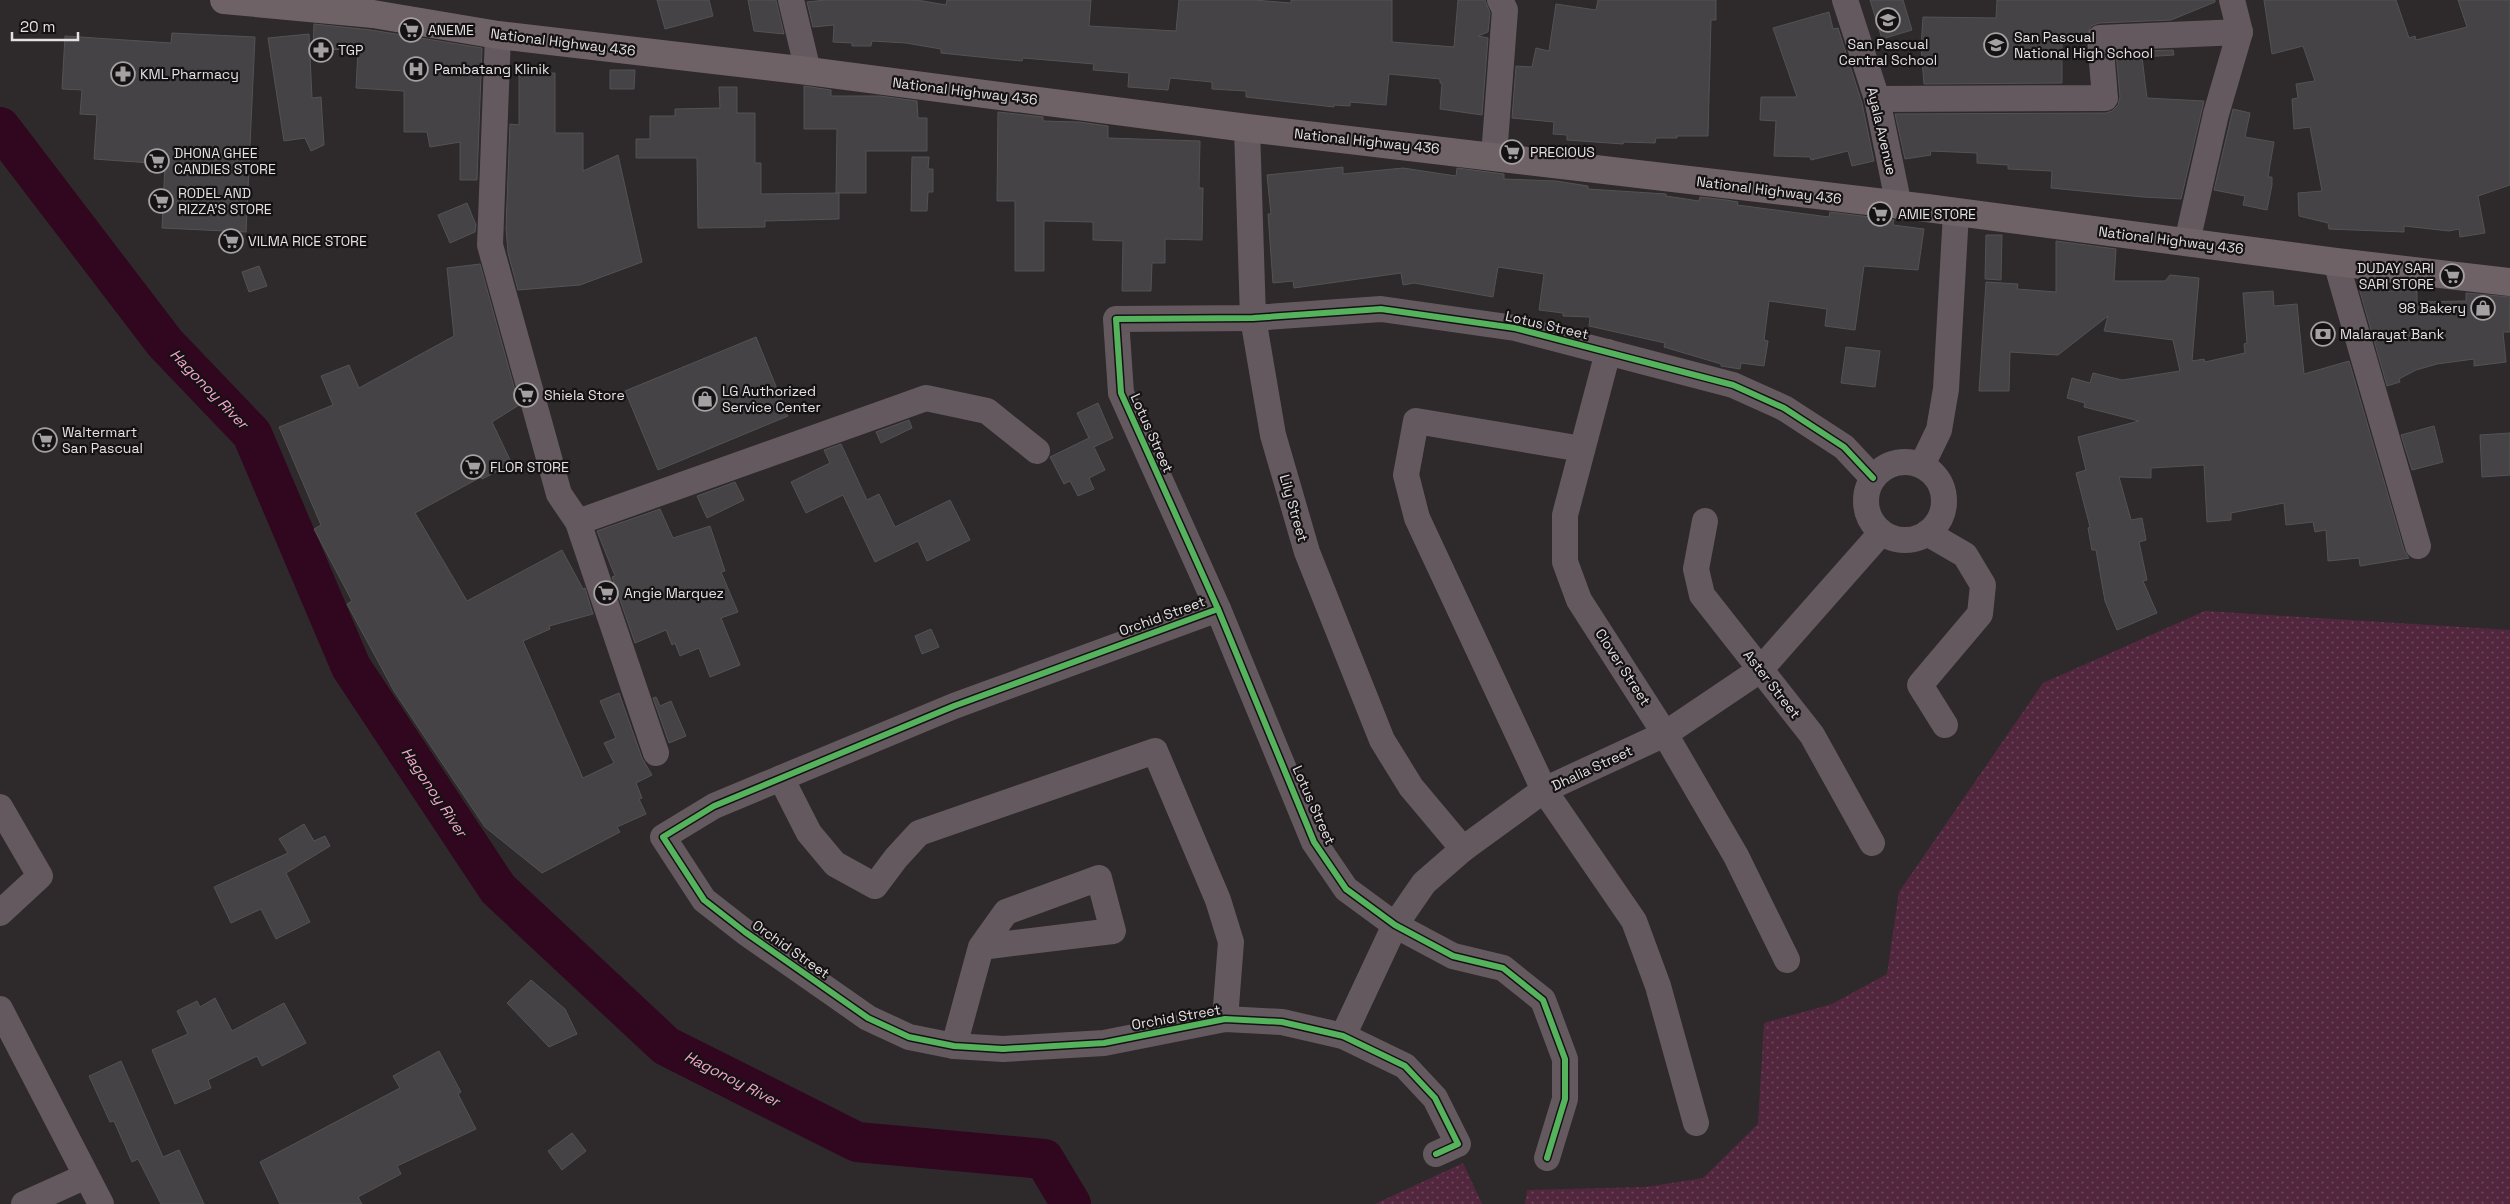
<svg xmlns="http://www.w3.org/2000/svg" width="2510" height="1204" font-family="'Space Grotesk',sans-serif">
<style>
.grass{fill:url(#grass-dots)}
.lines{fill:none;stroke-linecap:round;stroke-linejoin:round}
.river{stroke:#31061f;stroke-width:40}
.building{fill:#454345;stroke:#535354}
.minor{stroke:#64595e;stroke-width:26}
.primary{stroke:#6f6267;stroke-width:28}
.cycleway-casing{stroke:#151214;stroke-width:9}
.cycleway{stroke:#56b35d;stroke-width:6}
.labels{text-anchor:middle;stroke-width:4.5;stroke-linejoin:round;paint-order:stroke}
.poi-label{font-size:14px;fill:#e5e0e2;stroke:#151214;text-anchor:start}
.street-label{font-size:14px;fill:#e5e0e2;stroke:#151214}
.water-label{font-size:15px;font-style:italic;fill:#f5a4cb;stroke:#151214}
</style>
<defs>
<pattern id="grass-dots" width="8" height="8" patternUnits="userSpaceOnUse" patternTransform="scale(1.25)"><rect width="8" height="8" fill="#52273e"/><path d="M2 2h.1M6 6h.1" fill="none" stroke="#6b465a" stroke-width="1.8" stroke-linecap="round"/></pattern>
</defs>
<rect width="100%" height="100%" fill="#2e292b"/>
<g class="grass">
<polygon points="2205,611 2510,630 2510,1204 1525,1204 1527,1190 1646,1187 1703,1178 1758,1124 1764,1023 1832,1004 1887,974 1899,892 2043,683"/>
<polygon points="1463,1163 1482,1204 1375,1204"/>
</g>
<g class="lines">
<polyline class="river" points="0,127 165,343 252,434 351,667 498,889 666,1046 857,1142 1044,1159 1071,1204"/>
</g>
<g class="building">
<polygon points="657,0 709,0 713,16 665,29"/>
<polygon points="748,0 776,0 784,34 754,31"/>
<polygon points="826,0 917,0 946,5 947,0 1091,0 1089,26 1176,31 1179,0 1254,0 1291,3 1291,0 1392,0 1392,42 1454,47 1458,0 1485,0 1490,13 1488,32 1478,36 1488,38 1482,115 1440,109 1442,83 1440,83 1440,79 1389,74 1386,105 1350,102 1350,106 1334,105 1334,107 1246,97 1246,91 1212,89 1212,82 1170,78 1168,90 1128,87 1129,73 1093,70 1094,64 1023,58 1022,61 999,59 941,53 941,49 906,43 872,41 871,46 852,46 852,43 833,42 834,25 813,27 807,2"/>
<polygon points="1598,0 1716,0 1716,20 1711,20 1708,136 1677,136 1677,138 1656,138 1655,143 1624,142 1623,144 1567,140 1567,135 1553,134 1554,122 1512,118 1516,66 1532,67 1536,48 1549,51 1556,4 1596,10"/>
<polygon points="1870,0 1903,0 1912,30 1882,39"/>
<polygon points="1997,0 2215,0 2215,2 2171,20 2099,23 2091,26 2086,36 2062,38 2062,83 1924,84 1921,47 1923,17 1996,18"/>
<polygon points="2264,0 2396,0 2409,38 2415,36 2416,40 2467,27 2458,0 2510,0 2510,185 2478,196 2485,233 2460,237 2459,229 2449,231 2404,226 2404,232 2329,229 2328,223 2299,216 2298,193 2322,191 2310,127 2294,129 2292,99 2298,98 2296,84 2315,81 2303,46 2272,54"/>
<polygon points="1829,12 1833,29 1838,28 1862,103 1874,161 1852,166 1848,151 1811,160 1810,157 1774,156 1776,121 1760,120 1761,97 1797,97 1773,28"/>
<polygon points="314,24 371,30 482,48 477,180 460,180 460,142 430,147 427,132 404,132 404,91 356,88 358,50 313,49"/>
<polygon points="172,33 255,37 246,232 162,228 165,164 94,159 97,115 80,114 82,90 62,89 65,36 171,43"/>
<polygon points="309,34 312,98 321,97 324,145 311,151 305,138 284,141 268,38"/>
<polygon points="2173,50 2174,55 2142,57 2147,98 2204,101 2181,199 2143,197 2051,188 2052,171 2008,169 2008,165 1977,163 1977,153 1930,151 1931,155 1905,159 1895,114 2106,113 2112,111 2118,105 2120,97 2116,52"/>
<polygon points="610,70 635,70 634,89 610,89"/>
<polygon points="519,73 555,73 555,133 583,133 583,171 618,155 642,262 580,285 518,290 508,253 506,228 510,124 519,125"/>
<polygon points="804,86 831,90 831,96 880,96 917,101 918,118 927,118 927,151 866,151 866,193 836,193 837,129 804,129"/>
<polygon points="719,87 737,87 737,113 755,113 755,163 761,163 761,194 839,193 839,219 765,221 765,227 698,228 697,158 636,158 636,139 650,139 650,116 675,116 675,109 720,108"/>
<polygon points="2233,109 2250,113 2245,137 2274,142 2268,177 2272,177 2272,185 2267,210 2243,205 2245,196 2214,190"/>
<polygon points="998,112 1043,117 1043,121 1079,122 1108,126 1108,138 1200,141 1199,188 1203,188 1202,240 1165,239 1165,263 1152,263 1151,291 1122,291 1123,241 1093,240 1093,222 1044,221 1044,271 1015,271 1015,201 997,201"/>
<polygon points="912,157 929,157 928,169 933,169 933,192 928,192 927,211 911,211"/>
<polygon points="1343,167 1343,174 1403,168 1456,176 1457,168 1504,174 1504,179 1556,181 1588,186 1588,189 1666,194 1666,196 1699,201 1700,197 1726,200 1738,202 1737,205 1829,217 1830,212 1894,220 1893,225 1924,229 1918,270 1864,266 1855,330 1825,326 1827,309 1769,301 1764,340 1768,341 1764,366 1741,363 1740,369 1721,366 1721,364 1664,347 1665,343 1589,326 1590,317 1563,316 1563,313 1539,310 1544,274 1498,267 1493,297 1414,283 1403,285 1401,273 1294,288 1293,281 1273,283 1268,214 1271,214 1267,175"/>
<polygon points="467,203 476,225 475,232 450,243 438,215"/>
<polygon points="1986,235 2002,235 2001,280 1985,279"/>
<polygon points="2056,241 2116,249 2114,281 2165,281 2170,275 2199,278 2192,361 2204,359 2205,362 2245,353 2244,344 2247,343 2243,293 2273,291 2274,306 2297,304 2304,374 2349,361 2404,550 2409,558 2360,566 2359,558 2328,561 2326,530 2315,532 2313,522 2286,525 2284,503 2231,513 2231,520 2207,522 2204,465 2151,468 2151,478 2119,477 2131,520 2142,518 2146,540 2139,542 2147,580 2143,581 2157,613 2117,630 2105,601 2096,550 2092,550 2088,528 2090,527 2076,473 2086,470 2078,437 2139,421 2084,407 2085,403 2067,398 2072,378 2090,383 2093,373 2122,380 2180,371 2173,340 2104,331 2108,316 2058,355 2010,352 2009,391 1979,391 1986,282 2018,284 2017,289 2056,292"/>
<polygon points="480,264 519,405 492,422 512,464 482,479 481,477 415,513 467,601 562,550 583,589 585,588 593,614 549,626 550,629 523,641 583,778 614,763 604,743 616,738 600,701 619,693 642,758 652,775 636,783 642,798 639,799 646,814 617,827 620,832 542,873 485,827 394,691 347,604 352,601 314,529 321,525 279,427 333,405 321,376 349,365 359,388 454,336 447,268"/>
<polygon points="259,266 267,286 249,292 242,272"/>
<polygon points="2384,286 2384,291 2417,291 2417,302 2466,301 2466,293 2510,297 2510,332 2503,332 2506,362 2474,366 2474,359 2437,364 2416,370 2399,379 2400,382 2387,386 2359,288"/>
<polygon points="756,337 788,416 658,470 625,391"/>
<polygon points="1846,347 1880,351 1875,387 1841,383"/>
<polygon points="1098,403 1113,438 1094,447 1105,470 1089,478 1094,489 1078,496 1070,481 1064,484 1050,457 1089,438 1077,413"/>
<polygon points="909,420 912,428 881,443 876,432"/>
<polygon points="2434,426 2443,462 2412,470 2401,435"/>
<polygon points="2510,433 2510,475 2482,477 2480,435"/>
<polygon points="841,444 867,500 879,494 895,527 950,500 970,540 927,561 918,541 875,562 843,495 806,513 791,482 830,463 824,450"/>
<polygon points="735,482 744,500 707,518 697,496"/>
<polygon points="660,509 673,538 710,526 725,571 721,572 738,612 721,618 740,665 710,677 699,648 680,656 675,643 672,645 666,630 635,643 612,577 615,576 597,531"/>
<polygon points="931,629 939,647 922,654 915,636"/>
<polygon points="656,697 660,706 671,701 686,736 669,743 653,698"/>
<polygon points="304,824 314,841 325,836 330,846 286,873 310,922 276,939 261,909 231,923 214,887 288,853 279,839"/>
<polygon points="531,980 565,1009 577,1034 549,1047 507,1003"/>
<polygon points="215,998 232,1031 284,1003 306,1043 262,1066 257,1056 208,1080 211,1088 175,1104 152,1050 188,1034 177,1011 197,1001 200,1007"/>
<polygon points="439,1051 461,1092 458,1094 476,1129 397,1166 401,1174 358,1197 362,1204 280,1204 260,1162 400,1088 393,1076"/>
<polygon points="121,1061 163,1157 179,1150 204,1204 161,1204 138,1159 132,1162 114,1121 110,1122 89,1076"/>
<polygon points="572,1133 586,1151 562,1170 548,1151"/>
</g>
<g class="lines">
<g class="minor">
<polyline points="791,0 808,71"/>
<polyline points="1845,0 1877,99 1899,206"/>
<polyline points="498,35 490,245 559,494 578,522 656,753"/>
<polyline points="1877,99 2105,98 2100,38 2240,32"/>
<polyline points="1247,128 1253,318 1273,435 1307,552 1382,740 1411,787 1463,849"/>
<polyline points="1494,156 1505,10 1500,0"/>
<polyline points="2187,242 2216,114 2240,32 2232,0"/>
<polyline points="2336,262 2418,546"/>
<polyline points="1608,352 1565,515 1565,562 1579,600 1665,734 1736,856 1787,960"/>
<polyline points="1582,449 1416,421 1406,475 1417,518 1544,790 1634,921 1658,986 1696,1123"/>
<circle cx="1905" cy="501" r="39"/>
<polyline points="1922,465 1939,430 1946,389 1956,213"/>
<polyline points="1705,521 1696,569 1702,595 1812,735 1872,843"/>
<polyline points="578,522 926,398 987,411 1037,451"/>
<polyline points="1927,533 1965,555 1983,585 1980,614 1920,685 1945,725"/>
<polyline points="1218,609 954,706 714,806 663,837 704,900 745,932 868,1018 909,1037 954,1046 1003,1049 1104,1043 1225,1019 1282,1022 1343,1036 1405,1066 1435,1098 1458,1144 1436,1154"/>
<polyline points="781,778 809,833 835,864 875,886 896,858 919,833 1155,751 1218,900 1231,942 1225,1019"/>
<polyline points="0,807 40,876 0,913"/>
<polyline points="0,1009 101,1204"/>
<polyline points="1343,1036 1395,925 1424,883 1463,849 1544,790 1665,734 1760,670 1881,533"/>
<polyline points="954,1046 981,947 1006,912 1099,878 1113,931 981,947"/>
<polyline points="1547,1158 1565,1099 1565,1059 1543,1000 1503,968 1453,956 1395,925 1346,889 1314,842 1218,609 1121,393 1116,319 1253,318 1381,309 1515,328 1733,385 1784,408 1844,447 1873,478"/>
<polyline points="24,1204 86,1176"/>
</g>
<polyline class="primary" points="224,0 373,14 498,35 808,71 1247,128 1927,208 2336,262 2510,282"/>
<g class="cycleway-casing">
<g id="cycleway">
<polyline points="1218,609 954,706 714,806 663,837 704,900 745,932 868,1018 909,1037 954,1046 1003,1049 1104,1043 1225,1019 1282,1022 1343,1036 1405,1066 1435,1098 1458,1144 1436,1154"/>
<polyline points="1547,1158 1565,1099 1565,1059 1543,1000 1503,968 1453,956 1395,925 1346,889 1314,842 1218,609 1121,393 1116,319 1253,318 1381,309 1515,328 1733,385 1784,408 1844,447 1873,478"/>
</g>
</g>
<use href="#cycleway" class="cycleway"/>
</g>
<defs>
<g id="school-ring" transform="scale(1.25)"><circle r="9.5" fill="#151214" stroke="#a5a0a2" stroke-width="1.5"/><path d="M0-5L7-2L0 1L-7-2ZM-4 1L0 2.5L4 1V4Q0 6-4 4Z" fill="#a5a0a2"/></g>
<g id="supermarket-ring" transform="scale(1.25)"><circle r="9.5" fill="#151214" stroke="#a5a0a2" stroke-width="1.5"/><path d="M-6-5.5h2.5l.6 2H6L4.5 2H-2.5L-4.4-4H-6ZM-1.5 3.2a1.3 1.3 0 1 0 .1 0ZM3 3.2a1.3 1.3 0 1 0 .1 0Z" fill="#a5a0a2"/></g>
<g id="pharmacy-ring" transform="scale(1.25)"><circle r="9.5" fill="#151214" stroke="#a5a0a2" stroke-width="1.5"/><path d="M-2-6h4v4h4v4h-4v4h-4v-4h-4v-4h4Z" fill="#a5a0a2"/></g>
<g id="hospital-ring" transform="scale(1.25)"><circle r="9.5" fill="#151214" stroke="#a5a0a2" stroke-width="1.5"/><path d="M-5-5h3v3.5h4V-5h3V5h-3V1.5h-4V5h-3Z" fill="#a5a0a2"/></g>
<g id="shop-ring" transform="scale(1.25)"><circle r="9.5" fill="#151214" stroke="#a5a0a2" stroke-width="1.5"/><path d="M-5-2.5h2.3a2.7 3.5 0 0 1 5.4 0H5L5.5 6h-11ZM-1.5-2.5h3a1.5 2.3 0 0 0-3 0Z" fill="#a5a0a2"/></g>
<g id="bank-ring" transform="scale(1.25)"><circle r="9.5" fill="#151214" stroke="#a5a0a2" stroke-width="1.5"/><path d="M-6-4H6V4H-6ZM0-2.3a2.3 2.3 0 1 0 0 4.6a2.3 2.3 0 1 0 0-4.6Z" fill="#a5a0a2"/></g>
</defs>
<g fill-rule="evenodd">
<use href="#school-ring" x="1888" y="20"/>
<use href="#supermarket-ring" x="411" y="30"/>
<use href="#school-ring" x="1996" y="45"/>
<use href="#pharmacy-ring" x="321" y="50"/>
<use href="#hospital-ring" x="416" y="69"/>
<use href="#pharmacy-ring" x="123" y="74"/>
<use href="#supermarket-ring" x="1512" y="152"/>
<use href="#supermarket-ring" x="157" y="161"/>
<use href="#supermarket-ring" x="161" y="201"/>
<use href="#supermarket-ring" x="1880" y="214"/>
<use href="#supermarket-ring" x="231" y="241"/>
<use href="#supermarket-ring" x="2452" y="276"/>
<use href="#shop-ring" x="2483" y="308"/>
<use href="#bank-ring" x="2323" y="334"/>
<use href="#supermarket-ring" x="526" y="395"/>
<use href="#shop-ring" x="705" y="399"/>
<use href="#supermarket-ring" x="45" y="440"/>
<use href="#supermarket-ring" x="473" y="467"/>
<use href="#supermarket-ring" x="606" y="593"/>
</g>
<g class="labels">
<g class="poi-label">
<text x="428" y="35">ANEME</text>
<text x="2014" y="42">San Pascual<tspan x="2014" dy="16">National High School</tspan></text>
<text x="1888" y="49" text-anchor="middle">San Pascual<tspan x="1888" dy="16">Central School</tspan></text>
<text x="338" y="55">TGP</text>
<text x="434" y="74">Pambatang Klinik</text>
<text x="140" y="79">KML Pharmacy</text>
<text x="1530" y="157">PRECIOUS</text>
<text x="174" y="158">DHONA GHEE<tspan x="174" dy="16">CANDIES STORE</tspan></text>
<text x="178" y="198">RODEL AND<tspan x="178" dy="16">RIZZA'S STORE</tspan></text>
<text x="1898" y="219">AMIE STORE</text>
<text x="248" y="246">VILMA RICE STORE</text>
<text x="2434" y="273" text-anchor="end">DUDAY SARI<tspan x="2434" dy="16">SARI STORE</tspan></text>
<text x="2466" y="313" text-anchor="end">98 Bakery</text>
<text x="2340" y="339">Malarayat Bank</text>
<text x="722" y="396">LG Authorized<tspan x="722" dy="16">Service Center</tspan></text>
<text x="544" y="400">Shiela Store</text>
<text x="62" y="437">Waltermart<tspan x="62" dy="16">San Pascual</tspan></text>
<text x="490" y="472">FLOR STORE</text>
<text x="624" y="598">Angie Marquez</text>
</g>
<g class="street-label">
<text transform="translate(563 42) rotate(7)" y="5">National Highway 436</text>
<text transform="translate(965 91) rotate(7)" y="5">National Highway 436</text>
<text transform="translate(1882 131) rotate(77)" y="5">Ayala Avenue</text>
<text transform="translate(1367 141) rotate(6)" y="5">National Highway 436</text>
<text transform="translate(1769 190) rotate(7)" y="5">National Highway 436</text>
<text transform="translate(2171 240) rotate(7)" y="5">National Highway 436</text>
<text transform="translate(1547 325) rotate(13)" y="5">Lotus Street</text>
<text transform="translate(1152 433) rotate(66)" y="5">Lotus Street</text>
<text transform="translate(1294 508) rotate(74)" y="5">Lily Street</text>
<text transform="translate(1162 616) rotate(-20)" y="5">Orchid Street</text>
<text transform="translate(1623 667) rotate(57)" y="5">Clover Street</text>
<text transform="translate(1772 684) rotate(52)" y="5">Aster Street</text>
<text transform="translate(1592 768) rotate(-25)" y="5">Dhalia Street</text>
<text transform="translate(1314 805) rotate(66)" y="5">Lotus Street</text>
<text transform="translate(791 949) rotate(35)" y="5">Orchid Street</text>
<text transform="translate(1176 1017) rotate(-10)" y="5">Orchid Street</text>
</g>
<g class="water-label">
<text transform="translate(209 389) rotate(46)" y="5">Hagonoy River</text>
<text transform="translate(434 792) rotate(56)" y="5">Hagonoy River</text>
<text transform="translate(732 1079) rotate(27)" y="5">Hagonoy River</text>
</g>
</g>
<path d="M12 32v8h66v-8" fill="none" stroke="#e5e0e2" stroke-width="2.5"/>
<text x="20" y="32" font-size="15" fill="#e5e0e2" stroke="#151214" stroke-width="4" paint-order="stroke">20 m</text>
</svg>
